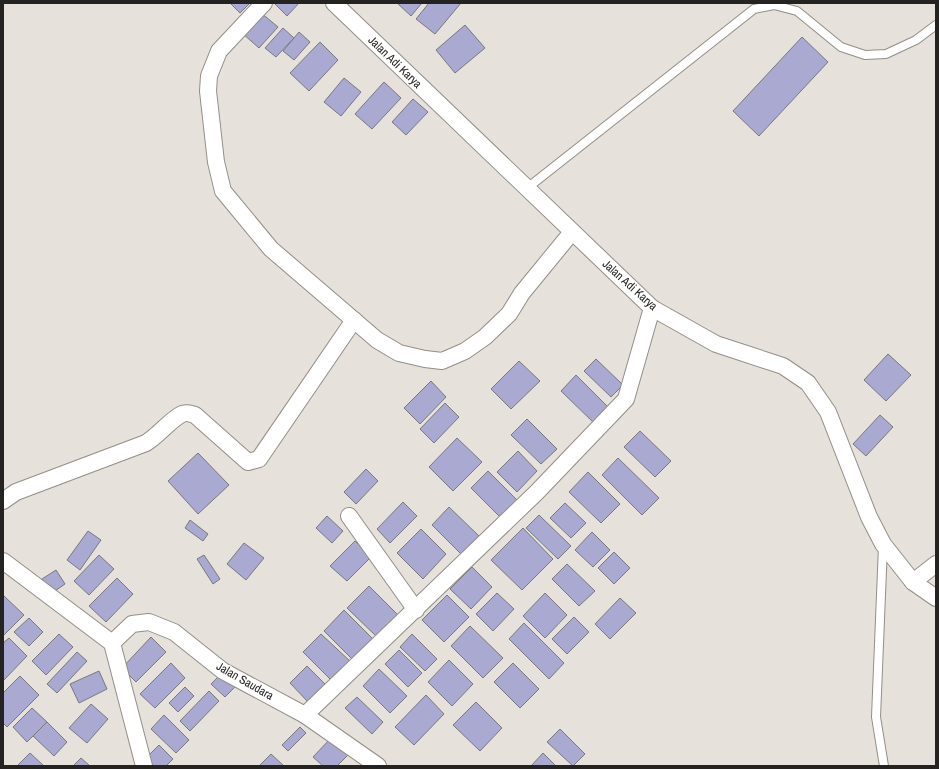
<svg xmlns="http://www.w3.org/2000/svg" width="939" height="769" font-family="'Archivo Narrow',sans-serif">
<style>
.building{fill:#a9a9d2;stroke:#78787e}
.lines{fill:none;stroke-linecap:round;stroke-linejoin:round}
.service-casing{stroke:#938e88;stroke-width:10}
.minor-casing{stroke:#938e88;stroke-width:18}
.service{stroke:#fff;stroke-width:8}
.minor{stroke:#fff;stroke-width:16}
.labels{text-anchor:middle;stroke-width:3;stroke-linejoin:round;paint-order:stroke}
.street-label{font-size:12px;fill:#252321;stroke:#fff}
</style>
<rect width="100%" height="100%" fill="#e6e1db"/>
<g class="building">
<polygon points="230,3 250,3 240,13"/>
<polygon points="274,3 299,3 287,16"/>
<polygon points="397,3 422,3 411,16"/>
<polygon points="429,3 461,3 435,34 416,19"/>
<polygon points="260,12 278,27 259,48 242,33"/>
<polygon points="465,25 485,48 455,73 436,50"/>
<polygon points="283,28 294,38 276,57 265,48"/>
<polygon points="299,32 310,42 294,60 283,51"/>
<polygon points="802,37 828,62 759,136 733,111"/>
<polygon points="320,42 338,60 309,91 290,73"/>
<polygon points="344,78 361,92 341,116 324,102"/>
<polygon points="384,82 401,98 372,129 355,114"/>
<polygon points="413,99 428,112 406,135 392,122"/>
<polygon points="888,354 911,375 886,401 864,380"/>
<polygon points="596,359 623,385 611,397 584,371"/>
<polygon points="519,361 540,381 511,409 491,389"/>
<polygon points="576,375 610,409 595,424 561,391"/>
<polygon points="431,381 446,397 420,424 404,408"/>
<polygon points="445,403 459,417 434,443 420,429"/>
<polygon points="880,415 893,427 866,456 853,444"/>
<polygon points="527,419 557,449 541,464 511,435"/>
<polygon points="640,431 671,461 655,477 624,447"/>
<polygon points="457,438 482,462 453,491 429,467"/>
<polygon points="518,451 537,471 517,492 497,472"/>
<polygon points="198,453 229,485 198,514 168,481"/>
<polygon points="618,458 659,498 642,515 602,475"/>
<polygon points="366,469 378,481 356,504 344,492"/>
<polygon points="488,471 518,501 501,518 471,488"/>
<polygon points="588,472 620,504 601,523 569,492"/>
<polygon points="403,502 417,516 390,543 377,529"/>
<polygon points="565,503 586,523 571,538 550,518"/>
<polygon points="449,507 480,537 462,555 432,525"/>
<polygon points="539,515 571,546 558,559 526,528"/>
<polygon points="327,516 343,531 332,543 316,528"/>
<polygon points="190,520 208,534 203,541 185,528"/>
<polygon points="523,528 553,559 522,590 491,560"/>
<polygon points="421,529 446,554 423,579 397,553"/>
<polygon points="88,531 101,540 80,570 67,560"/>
<polygon points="592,532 610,550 593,567 575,550"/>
<polygon points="355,541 371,557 347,581 330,566"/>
<polygon points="244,543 264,558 246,580 227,564"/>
<polygon points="614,552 630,568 614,584 598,568"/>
<polygon points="99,555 114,569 89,595 74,581"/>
<polygon points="204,555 220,579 213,584 197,559"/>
<polygon points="567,564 595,591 579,606 552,579"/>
<polygon points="472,567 492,587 471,609 450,589"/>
<polygon points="56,570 65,584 52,593 42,579"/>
<polygon points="117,578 133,594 106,622 89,606"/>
<polygon points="369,586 399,616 378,638 347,608"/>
<polygon points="497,593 514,609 493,631 476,614"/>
<polygon points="545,593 567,615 545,638 523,616"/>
<polygon points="3,595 24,615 3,636"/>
<polygon points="447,595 469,617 444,642 422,620"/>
<polygon points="620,598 636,613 610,639 595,624"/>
<polygon points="344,610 374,640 354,661 324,631"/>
<polygon points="574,617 589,632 567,654 552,639"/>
<polygon points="29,618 43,632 29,646 14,632"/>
<polygon points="524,623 564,663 549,679 509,639"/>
<polygon points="470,626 503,658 483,678 451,646"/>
<polygon points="59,634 73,647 46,675 32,661"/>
<polygon points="321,634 352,663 333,682 303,652"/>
<polygon points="412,634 437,659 425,671 400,647"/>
<polygon points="151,637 166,652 136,682 122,668"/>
<polygon points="9,638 27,656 3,681 3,643"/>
<polygon points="399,650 422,673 408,687 385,664"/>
<polygon points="77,652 87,661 57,693 47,684"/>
<polygon points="449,660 473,684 452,706 428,682"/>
<polygon points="171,663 185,678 155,708 140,694"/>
<polygon points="513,663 539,689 520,708 494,682"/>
<polygon points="307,666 326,685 309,703 290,683"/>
<polygon points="379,669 407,696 390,713 363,686"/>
<polygon points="99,671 107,689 79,703 70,684"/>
<polygon points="221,674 235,687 225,697 211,684"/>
<polygon points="20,676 39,695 7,727 3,723 3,693"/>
<polygon points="185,687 194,696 178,712 169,703"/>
<polygon points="209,691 219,701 190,731 180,721"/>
<polygon points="426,695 444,714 414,745 395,727"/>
<polygon points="357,697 383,722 372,734 345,708"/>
<polygon points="476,702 502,728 480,751 453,725"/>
<polygon points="91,704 108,719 87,743 69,728"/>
<polygon points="32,708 47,722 27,742 13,727"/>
<polygon points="164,715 189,740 176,753 151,729"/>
<polygon points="47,722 67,742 54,756 33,736"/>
<polygon points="300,727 306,733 288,751 282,745"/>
<polygon points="560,729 585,754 573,766 547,742"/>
<polygon points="331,738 348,755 337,766 323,766 313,757"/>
<polygon points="159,745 173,759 166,766 154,766 146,758"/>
<polygon points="30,753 44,766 17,766"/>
<polygon points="543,753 556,766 531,766"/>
<polygon points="271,754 284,766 259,766"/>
<polygon points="81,758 90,766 73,766"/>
</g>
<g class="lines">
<g class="service-casing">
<g id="service">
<polyline points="526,189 754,9 774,5 797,11 841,47 865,55 886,54 916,40 936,25"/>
<polyline points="883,546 876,717 884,766"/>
</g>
</g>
<g class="minor-casing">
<g id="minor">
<polyline points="264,3 219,51 209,76 208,91 216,162 223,191 271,249 377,340 399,353 425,359 442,361 465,351 485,337 509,314 522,293 572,232"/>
<polyline points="334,3 652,308 716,344 783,366 808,383 828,412 869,517 883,544 913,582 936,598"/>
<path d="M3,501l13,-9 130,-49c13,-8 24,-23 36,-29 4,-2 9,0 13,1l53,47 11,-3 95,-139"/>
<polyline points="349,516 416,610"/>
<polyline points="3,561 112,643 144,766"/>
<polyline points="913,582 936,564"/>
<polyline points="112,643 132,624 149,622 174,632 223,671 305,715 378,766"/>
<polyline points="305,715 537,492 626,399 652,308"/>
</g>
</g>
<use href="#service" class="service"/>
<use href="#minor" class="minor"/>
</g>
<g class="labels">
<g class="street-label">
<text transform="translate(395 62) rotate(44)" y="4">Jalan Adi Karya</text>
<text transform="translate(630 285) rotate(42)" y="4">Jalan Adi Karya</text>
<text transform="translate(245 681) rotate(30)" y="4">Jalan Saudara</text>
</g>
</g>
<rect width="939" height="769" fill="none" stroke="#252321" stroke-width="8"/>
</svg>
